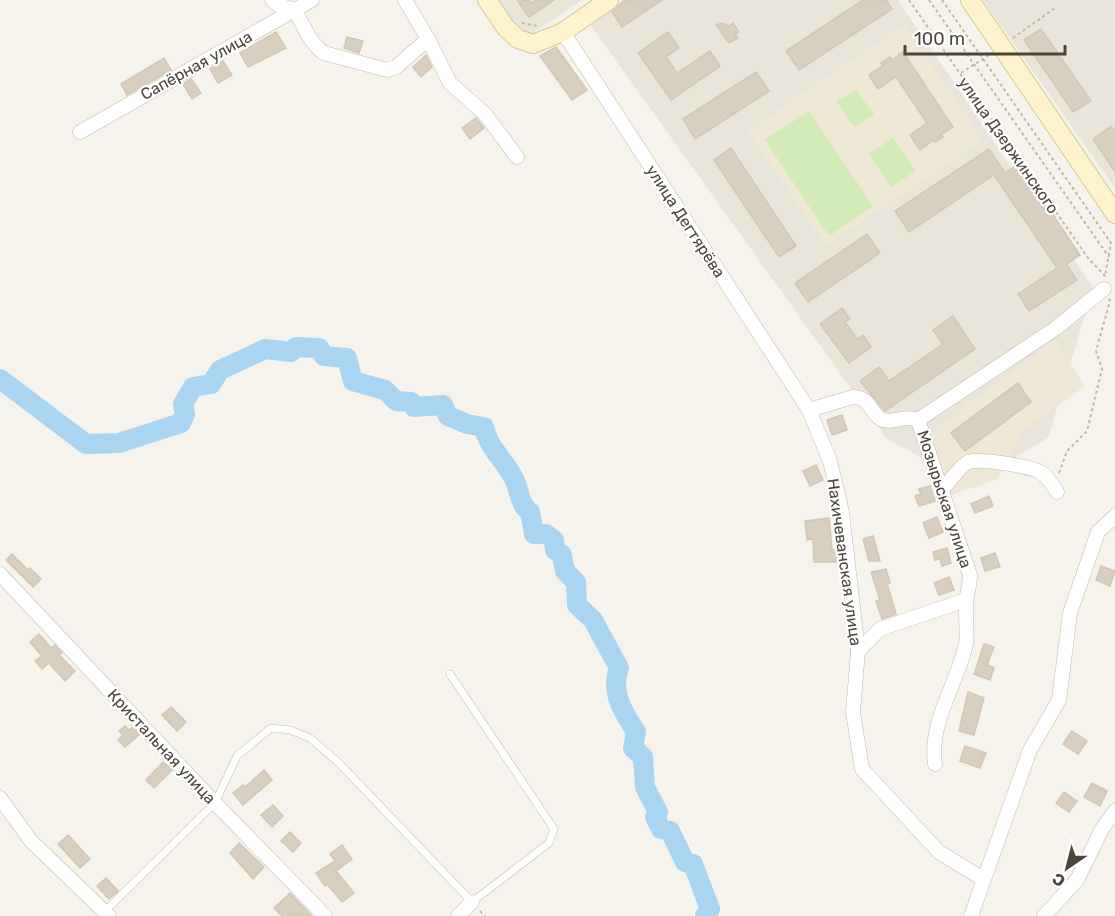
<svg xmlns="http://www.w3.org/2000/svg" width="1115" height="916" font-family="Rubik,sans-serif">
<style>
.residential{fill:#eae5da}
.education{fill:#efe8d6}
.green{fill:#d2eab5}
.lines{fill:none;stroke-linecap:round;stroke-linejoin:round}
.river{stroke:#a9d4f2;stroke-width:20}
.building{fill:#d8cfc1;stroke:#d3c7b4;stroke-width:1.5}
.lane-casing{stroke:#c2bbae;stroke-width:8}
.street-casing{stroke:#c2bbae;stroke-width:15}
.secondary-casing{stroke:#d6c79b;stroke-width:20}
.path{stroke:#c4b79f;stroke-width:2;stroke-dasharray:3 3;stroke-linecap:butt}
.lane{stroke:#fff;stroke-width:7}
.street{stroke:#fff;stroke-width:14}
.secondary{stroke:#fff3cd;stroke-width:18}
.labels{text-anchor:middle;stroke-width:4.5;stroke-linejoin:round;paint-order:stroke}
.street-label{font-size:16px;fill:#4b4439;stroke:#fff}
</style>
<rect width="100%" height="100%" fill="#f6f3ec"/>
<g class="residential">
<polygon points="497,0 582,0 524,39"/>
<polygon points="623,0 898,0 1093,288 1048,438 971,484 887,439 589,23"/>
<polygon points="983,0 1115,0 1115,188"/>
</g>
<g class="education">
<polygon points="905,25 983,140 826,246 748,131"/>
<polygon points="1055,339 1085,386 1022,431 998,479 950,496 923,439"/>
</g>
<g class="green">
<polygon points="856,90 874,114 854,127 836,101"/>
<polygon points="809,111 873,206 829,236 765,140"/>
<polygon points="893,138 916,171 891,187 869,154"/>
</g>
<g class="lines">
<path class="river" d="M0,379l86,65 33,-1 62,-20 4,-9 -2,-10 10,-17 18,-3 9,-14 45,-21 26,3 5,-5 23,1 5,8 23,2 6,23 32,9 11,11 15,1 3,5 29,-2 5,11 19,8 17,3c4,21 21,33 30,52 6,12 5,25 16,33l4,22h12l8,6 1,10 7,5 3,16 11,11 1,23 16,15 26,48c-9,24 4,44 17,64l-3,16 10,9 2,30 13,25 -3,5 6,12 9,2 15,31 8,2 17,45 -5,7"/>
</g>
<g class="building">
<polygon points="517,0 529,0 531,3 536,0 554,0 529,17"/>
<polygon points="625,0 662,0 622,27 612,12"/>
<polygon points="863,0 886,0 892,9 799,70 786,51"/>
<polygon points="722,23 729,26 733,23 739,32 735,34 738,38 729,43 716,25"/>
<polygon points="1041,29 1091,101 1073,112 1024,40"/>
<polygon points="276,32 286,48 248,67 240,53"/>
<polygon points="668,32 679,48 666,57 677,73 710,51 720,66 671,100 638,53"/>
<polygon points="347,37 363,41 359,53 344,48"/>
<polygon points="556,47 587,90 572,100 540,56"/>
<polygon points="903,52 953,127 941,135 943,137 935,142 934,140 920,150 910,135 927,123 896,77 878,89 869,75 883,65 881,63 890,57 892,60"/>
<polygon points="426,55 432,67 421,77 413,67"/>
<polygon points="164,58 171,70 127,95 121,84"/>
<polygon points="223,61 232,75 218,83 210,69"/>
<polygon points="756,72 769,91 695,139 683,119"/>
<polygon points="191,79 201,93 192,99 183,84"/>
<polygon points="476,118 484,128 470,139 462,128"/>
<polygon points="1111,126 1115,132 1115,172 1093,139"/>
<polygon points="731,148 796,246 779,257 714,160"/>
<polygon points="989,149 1005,173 1019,164 1080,255 1066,264 1077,280 1029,311 1018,294 1057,268 994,175 909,232 895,211"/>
<polygon points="867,234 880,253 808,302 795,283"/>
<polygon points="842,308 850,319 845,322 857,339 863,335 871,347 849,363 820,324"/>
<polygon points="953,316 975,349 885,411 860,381 879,367 889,381 943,344 933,330"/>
<polygon points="1018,383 1031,402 965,451 951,433"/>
<polygon points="842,415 847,430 832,435 827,420"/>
<polygon points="816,465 823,480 810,486 803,471"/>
<polygon points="930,486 935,501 919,506 915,496 921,494 919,489"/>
<polygon points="989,496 993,506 975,513 971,504"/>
<polygon points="937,517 943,532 929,538 923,523"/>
<polygon points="829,518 832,550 837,550 837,562 814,562 813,539 807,540 805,521"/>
<polygon points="873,536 880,561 869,561 863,539"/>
<polygon points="947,548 951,563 942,566 940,559 935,560 933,552"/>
<polygon points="995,553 1000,567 985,571 981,558"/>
<polygon points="12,554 28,570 30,568 41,579 33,587 6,560"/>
<polygon points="1101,566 1115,571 1110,586 1096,580"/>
<polygon points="886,569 890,583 887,583 896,614 882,619 876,601 880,600 871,572"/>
<polygon points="949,577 954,590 939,595 934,583"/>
<polygon points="39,634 51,648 55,645 62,653 59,655 75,671 65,681 49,663 42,669 35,661 42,656 30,642"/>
<polygon points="984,644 994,647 987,665 994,668 990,680 974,674"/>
<polygon points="968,692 984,698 974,735 959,731"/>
<polygon points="171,707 186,722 177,731 162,715"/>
<polygon points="125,726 129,730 132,728 139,735 125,747 118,740 123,735 119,731"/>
<polygon points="1072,731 1087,741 1078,754 1063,744"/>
<polygon points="965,746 986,753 980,768 960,761"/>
<polygon points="163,762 172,770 154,788 146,780"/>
<polygon points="264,770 272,780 243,805 233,793 243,785 245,787"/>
<polygon points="1092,783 1107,791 1100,806 1084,797"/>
<polygon points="1064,792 1077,801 1069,812 1056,803"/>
<polygon points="273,805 283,816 272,827 261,815"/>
<polygon points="290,832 301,843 293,852 281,841"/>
<polygon points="68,835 90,859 80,868 58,844"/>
<polygon points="239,843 264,867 253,879 230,853"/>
<polygon points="342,845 352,859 336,871 354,893 342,902 328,885 325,886 316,873 335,861 330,854"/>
<polygon points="106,878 118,891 109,899 97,886"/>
<polygon points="290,893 307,911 312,916 282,916 274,908"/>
</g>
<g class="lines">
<g class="lane-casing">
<polyline id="lane" points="105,911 215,803 237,756 271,728 290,730 310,738 340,764 472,902 549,843 554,829 450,674"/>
</g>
<g class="street-casing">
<g id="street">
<path d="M272,0l6,5 17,5c8,15 15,33 29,43l63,17 9,-3 32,-28"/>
<polyline points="405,0 428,39 450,83 485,114 517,157"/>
<polyline points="563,32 809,410 830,461 842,512 858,651 853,712 862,769 939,852 983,879"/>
<polyline points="80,132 312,0"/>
<path d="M809,410l44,-13c19,1 16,15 28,22 10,6 22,-5 37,1"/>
<path d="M943,489c7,-8 16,-22 25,-27 12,-4 58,4 70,9 9,4 14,13 19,21"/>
<polyline points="0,574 215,803 325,916"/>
<polyline points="858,651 880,629 966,600"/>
<path d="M935,764c-6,-43 22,-79 31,-120 2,-13 -1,-28 0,-42 1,-9 4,-17 4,-27l-52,-155 138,-92 48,-39"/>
<polyline points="0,798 31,841 109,916"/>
<polyline points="458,916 472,902"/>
<polyline points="971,916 1030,750 1059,700 1070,613 1098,532 1115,516"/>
<polyline points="1044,916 1077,880 1102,829 1115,811"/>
</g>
</g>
<g class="secondary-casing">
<g id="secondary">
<polyline points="487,0 506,28 518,39 533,44 563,32 609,0"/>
<polyline points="970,0 1115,214"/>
</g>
</g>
<g class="path">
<polyline points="909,0 1088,258 1105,276 1105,279"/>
<polyline points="929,0 1109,257"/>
<polyline points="942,0 1111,243 1105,276"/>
<polyline points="522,23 537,26"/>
<polyline points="1013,38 1055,8"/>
<polyline points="961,73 989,55"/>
<polyline points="1059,473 1067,451 1087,431 1102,369 1096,351 1110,301 1109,298"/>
<polyline points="480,911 485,916"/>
</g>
<use href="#lane" class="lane"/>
<use href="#street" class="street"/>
<use href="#secondary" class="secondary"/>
</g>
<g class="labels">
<g class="street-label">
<text transform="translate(196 65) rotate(-29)" y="6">Сапёрная улица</text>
<text transform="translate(1009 145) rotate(55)" y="6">улица Дзержинского</text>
<text transform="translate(686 221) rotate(57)" y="6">улица Дегтярёва</text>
<text transform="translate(945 499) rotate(72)" y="6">Мозырьская улица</text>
<text transform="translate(845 562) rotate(82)" y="6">Нахичеванская улица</text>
<text transform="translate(162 746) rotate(47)" y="6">Кристальная улица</text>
</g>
</g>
<g transform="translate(1067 868) rotate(215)" stroke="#ffffff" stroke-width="4.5" paint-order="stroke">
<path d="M0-4.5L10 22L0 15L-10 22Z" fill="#4b4439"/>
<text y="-9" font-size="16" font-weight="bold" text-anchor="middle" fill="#4b4439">С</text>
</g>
<path d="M905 45v9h160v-9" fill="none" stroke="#4b4439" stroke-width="3"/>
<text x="914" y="45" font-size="18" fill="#4b4439" stroke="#ffffff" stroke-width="4.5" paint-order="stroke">100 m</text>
</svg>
